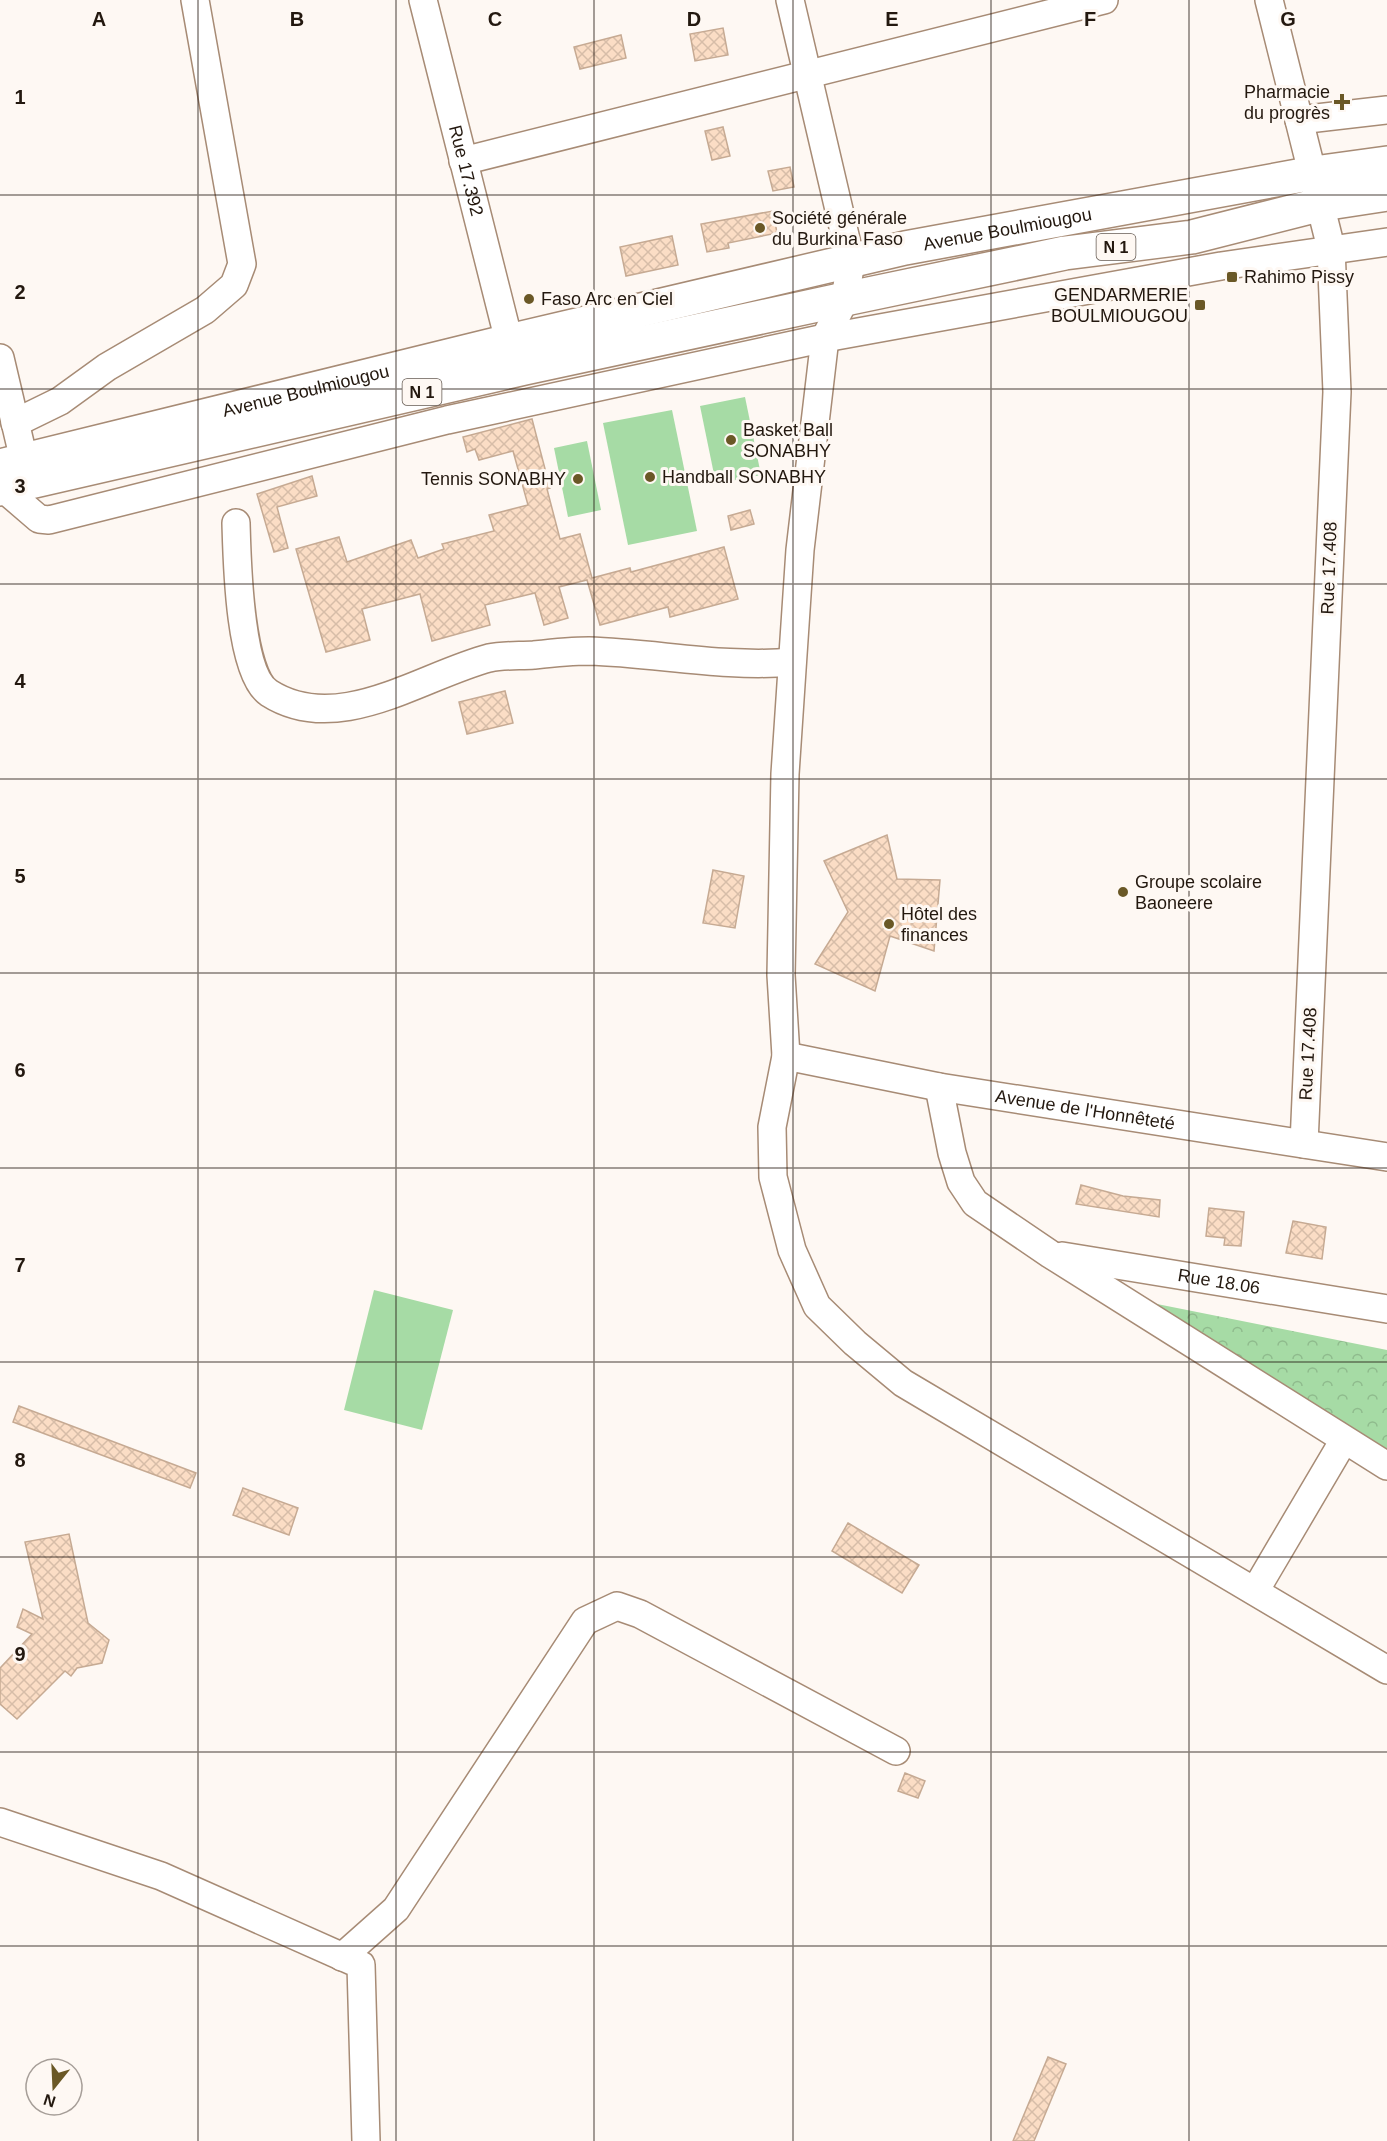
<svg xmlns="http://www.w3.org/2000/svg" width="1387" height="2141" font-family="Arial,sans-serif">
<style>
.grass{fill:#a6dba5}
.park{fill:url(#park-crowns)}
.building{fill:url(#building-cross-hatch);stroke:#c6aa93;stroke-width:1.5}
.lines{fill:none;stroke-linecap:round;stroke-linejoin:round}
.minor-casing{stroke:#a78b75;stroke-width:30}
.highway-casing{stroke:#a78b75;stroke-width:36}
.minor{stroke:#fff;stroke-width:27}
.highway{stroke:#fff;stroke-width:33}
.grid{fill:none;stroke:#23180f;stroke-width:1.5;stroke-opacity:0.55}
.poi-dot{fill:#6a5826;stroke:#fef8f3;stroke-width:2}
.labels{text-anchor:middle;stroke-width:6;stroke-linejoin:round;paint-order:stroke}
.shield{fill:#fef8f3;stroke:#655b53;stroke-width:1.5}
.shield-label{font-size:16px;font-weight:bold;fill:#23180f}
.poi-label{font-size:18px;fill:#23180f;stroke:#fef8f3;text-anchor:start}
.street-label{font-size:18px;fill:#23180f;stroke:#fef8f3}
.grid-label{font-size:20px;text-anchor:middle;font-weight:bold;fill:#23180f;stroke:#fef8f3;stroke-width:6;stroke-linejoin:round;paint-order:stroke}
</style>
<defs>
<pattern id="park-crowns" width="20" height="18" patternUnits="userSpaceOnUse" patternTransform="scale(1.5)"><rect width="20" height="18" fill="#a6dba5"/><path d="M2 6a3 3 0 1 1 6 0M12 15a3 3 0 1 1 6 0" fill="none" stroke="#8fbb8d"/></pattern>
<pattern id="building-cross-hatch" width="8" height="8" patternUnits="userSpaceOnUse" patternTransform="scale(1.5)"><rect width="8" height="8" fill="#fbddc5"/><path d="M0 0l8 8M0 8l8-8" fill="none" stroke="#d7bda8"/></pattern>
</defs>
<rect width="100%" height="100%" fill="#fef8f3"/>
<g class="grass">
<polygon points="745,397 761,475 716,484 700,406"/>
<polygon points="672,410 697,531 628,545 603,423"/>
<polygon points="587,441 601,510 568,517 554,448"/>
<polygon points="374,1290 453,1310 422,1430 344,1410"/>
</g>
<polygon class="park" points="1147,1302 1387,1350 1387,1449"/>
<g class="building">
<polygon points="723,28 728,55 695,61 690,34"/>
<polygon points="621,35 626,58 580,69 574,47"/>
<polygon points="723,127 730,156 712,160 705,131"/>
<polygon points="790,167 794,187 773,191 768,171"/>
<polygon points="773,211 777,233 728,243 729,248 707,252 701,224"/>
<polygon points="672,236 678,265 626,276 620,247"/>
<polygon points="532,419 550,488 547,489 560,539 580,534 592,578 630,568 631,572 724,547 738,599 670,617 668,607 600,625 587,580 559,587 568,618 544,625 535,593 485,605 490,625 432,641 420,594 362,609 370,640 326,652 296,549 339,537 347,562 411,540 418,558 444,549 442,544 494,531 489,515 528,505 513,451 479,460 475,449 467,452 463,437"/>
<polygon points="312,476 317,496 277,507 288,548 274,552 257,494"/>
<polygon points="750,510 754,524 731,530 728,516"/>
<polygon points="505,691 513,723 467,734 459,702"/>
<polygon points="887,835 897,879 940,880 934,951 890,936 875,991 815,964 848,912 824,861"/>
<polygon points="713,870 744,876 735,928 703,923"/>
<polygon points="1081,1185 1123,1196 1160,1200 1159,1217 1076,1204"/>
<polygon points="1209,1208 1244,1212 1241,1246 1224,1245 1225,1238 1206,1236"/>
<polygon points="1293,1221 1326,1227 1322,1259 1286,1253"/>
<polygon points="19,1406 196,1473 190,1488 13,1422"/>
<polygon points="243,1488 298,1508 289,1535 233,1515"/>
<polygon points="848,1523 919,1565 902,1593 832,1551"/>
<polygon points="69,1534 88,1623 109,1640 102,1663 77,1668 71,1676 65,1671 17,1719 0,1704 0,1668 32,1634 17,1627 23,1609 43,1619 25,1542"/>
<polygon points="905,1773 925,1781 918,1798 898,1791"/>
<polygon points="1048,2057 1066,2064 1034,2141 1013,2141"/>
</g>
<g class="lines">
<g class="minor-casing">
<g id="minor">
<path id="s1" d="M423,0l86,341"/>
<polyline points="790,0 851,261 845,299 825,338 800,550 785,774 781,975 786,1056 772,1127 773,1177 792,1250 817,1306 855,1343 903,1383 1387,1670"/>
<polyline points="1269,0 1331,248 1337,392 1304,1144"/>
<polyline points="1299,120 1387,110"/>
<polyline points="463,161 1104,0"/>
<polyline points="0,358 24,460"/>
<polyline points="15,423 60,401 107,367 205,310 234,285 242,264 195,0"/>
<polyline points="3,488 39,519 49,520 447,420 825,338 1221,266 1387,242"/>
<path d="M236,523c1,35 3,151 33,170 69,44 152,-17 220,-35 14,-3 31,-2 45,-3 18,-2 37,-4 55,-4 67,2 136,17 203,11"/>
<path id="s2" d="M786,1056l153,31 448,70"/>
<polyline points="939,1087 952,1153 961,1182 975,1203 1050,1254 1387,1466"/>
<path id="s3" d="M1062,1256l325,53"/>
<polyline points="1255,1591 1344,1440"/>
<polyline points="0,1822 161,1876 361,1965 366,2141"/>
<polyline points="342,1957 396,1909 585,1621 617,1606 640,1614 896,1751"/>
</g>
</g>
<g class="highway-casing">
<g id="highway">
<path id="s4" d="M0,466l509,-125 396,-93 409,-75 73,-10"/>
<polyline points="0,489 525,368 845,299 1065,253 1192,237 1322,204 1387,194"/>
</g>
</g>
<use href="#minor" class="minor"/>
<use href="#highway" class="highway"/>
</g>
<path class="grid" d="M198,0v2141M396,0v2141M594,0v2141M793,0v2141M991,0v2141M1189,0v2141M0,195h1387M0,389h1387M0,584h1387M0,779h1387M0,973h1387M0,1168h1387M0,1362h1387M0,1557h1387M0,1752h1387M0,1946h1387"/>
<g class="poi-dot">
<path d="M1339 93h6v6h6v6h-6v6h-6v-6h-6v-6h6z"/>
<circle cx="760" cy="228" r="6"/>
<rect x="1226" y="271" width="12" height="12" rx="3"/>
<circle cx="529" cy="299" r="6"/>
<rect x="1194" y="299" width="12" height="12" rx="3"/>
<circle cx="731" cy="440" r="6"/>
<circle cx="650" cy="477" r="6"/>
<circle cx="578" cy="479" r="6"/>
<circle cx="1123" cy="892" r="6"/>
<circle cx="889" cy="924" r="6"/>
</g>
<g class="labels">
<g class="shield">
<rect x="1096.5" y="234" width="39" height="26" rx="4.5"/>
<rect x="402.5" y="379" width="39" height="26" rx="4.5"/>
</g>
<g class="shield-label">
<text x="1116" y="253">N 1</text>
<text x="422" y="398">N 1</text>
</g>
<g class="poi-label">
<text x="1330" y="98" text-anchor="end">Pharmacie<tspan x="1330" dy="21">du progrès</tspan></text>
<text x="772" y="224">Société générale<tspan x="772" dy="21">du Burkina Faso</tspan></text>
<text x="1244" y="283">Rahimo Pissy</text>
<text x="1188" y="301" text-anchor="end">GENDARMERIE<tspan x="1188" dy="21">BOULMIOUGOU</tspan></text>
<text x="541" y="305">Faso Arc en Ciel</text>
<text x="743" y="436">Basket Ball<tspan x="743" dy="21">SONABHY</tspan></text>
<text x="662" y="483">Handball SONABHY</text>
<text x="566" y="485" text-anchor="end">Tennis SONABHY</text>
<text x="1135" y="888">Groupe scolaire<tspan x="1135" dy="21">Baoneere</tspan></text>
<text x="901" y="920">Hôtel des<tspan x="901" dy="21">finances</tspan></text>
</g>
<g class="street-label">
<text dy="6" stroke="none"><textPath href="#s1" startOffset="176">Rue 17.392</textPath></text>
<text dy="6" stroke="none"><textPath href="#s4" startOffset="1035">Avenue Boulmiougou</textPath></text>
<text dy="6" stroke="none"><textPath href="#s4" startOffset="315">Avenue Boulmiougou</textPath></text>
<text transform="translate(1329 568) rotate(-88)" y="6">Rue 17.408</text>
<text transform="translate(1308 1054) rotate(-87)" y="6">Rue 17.408</text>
<text dy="6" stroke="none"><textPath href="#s2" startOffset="304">Avenue de l'Honnêteté</textPath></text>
<text dy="6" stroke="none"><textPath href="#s3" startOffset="159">Rue 18.06</textPath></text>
</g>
</g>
<g class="grid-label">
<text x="99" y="26">A</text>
<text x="297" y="26">B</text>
<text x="495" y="26">C</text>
<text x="694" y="26">D</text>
<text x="892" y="26">E</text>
<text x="1090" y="26">F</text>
<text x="1288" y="26">G</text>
<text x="20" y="104">1</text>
<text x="20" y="299">2</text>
<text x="20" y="493">3</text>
<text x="20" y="688">4</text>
<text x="20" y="883">5</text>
<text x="20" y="1077">6</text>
<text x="20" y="1272">7</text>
<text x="20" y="1467">8</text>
<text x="20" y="1661">9</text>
</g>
<g transform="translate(54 2087) rotate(198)"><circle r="28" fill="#fef8f3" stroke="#a69e98" stroke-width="1.5"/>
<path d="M0-4.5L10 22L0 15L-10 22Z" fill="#6a5826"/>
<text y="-9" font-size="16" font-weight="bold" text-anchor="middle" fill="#23180f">N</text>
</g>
</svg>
